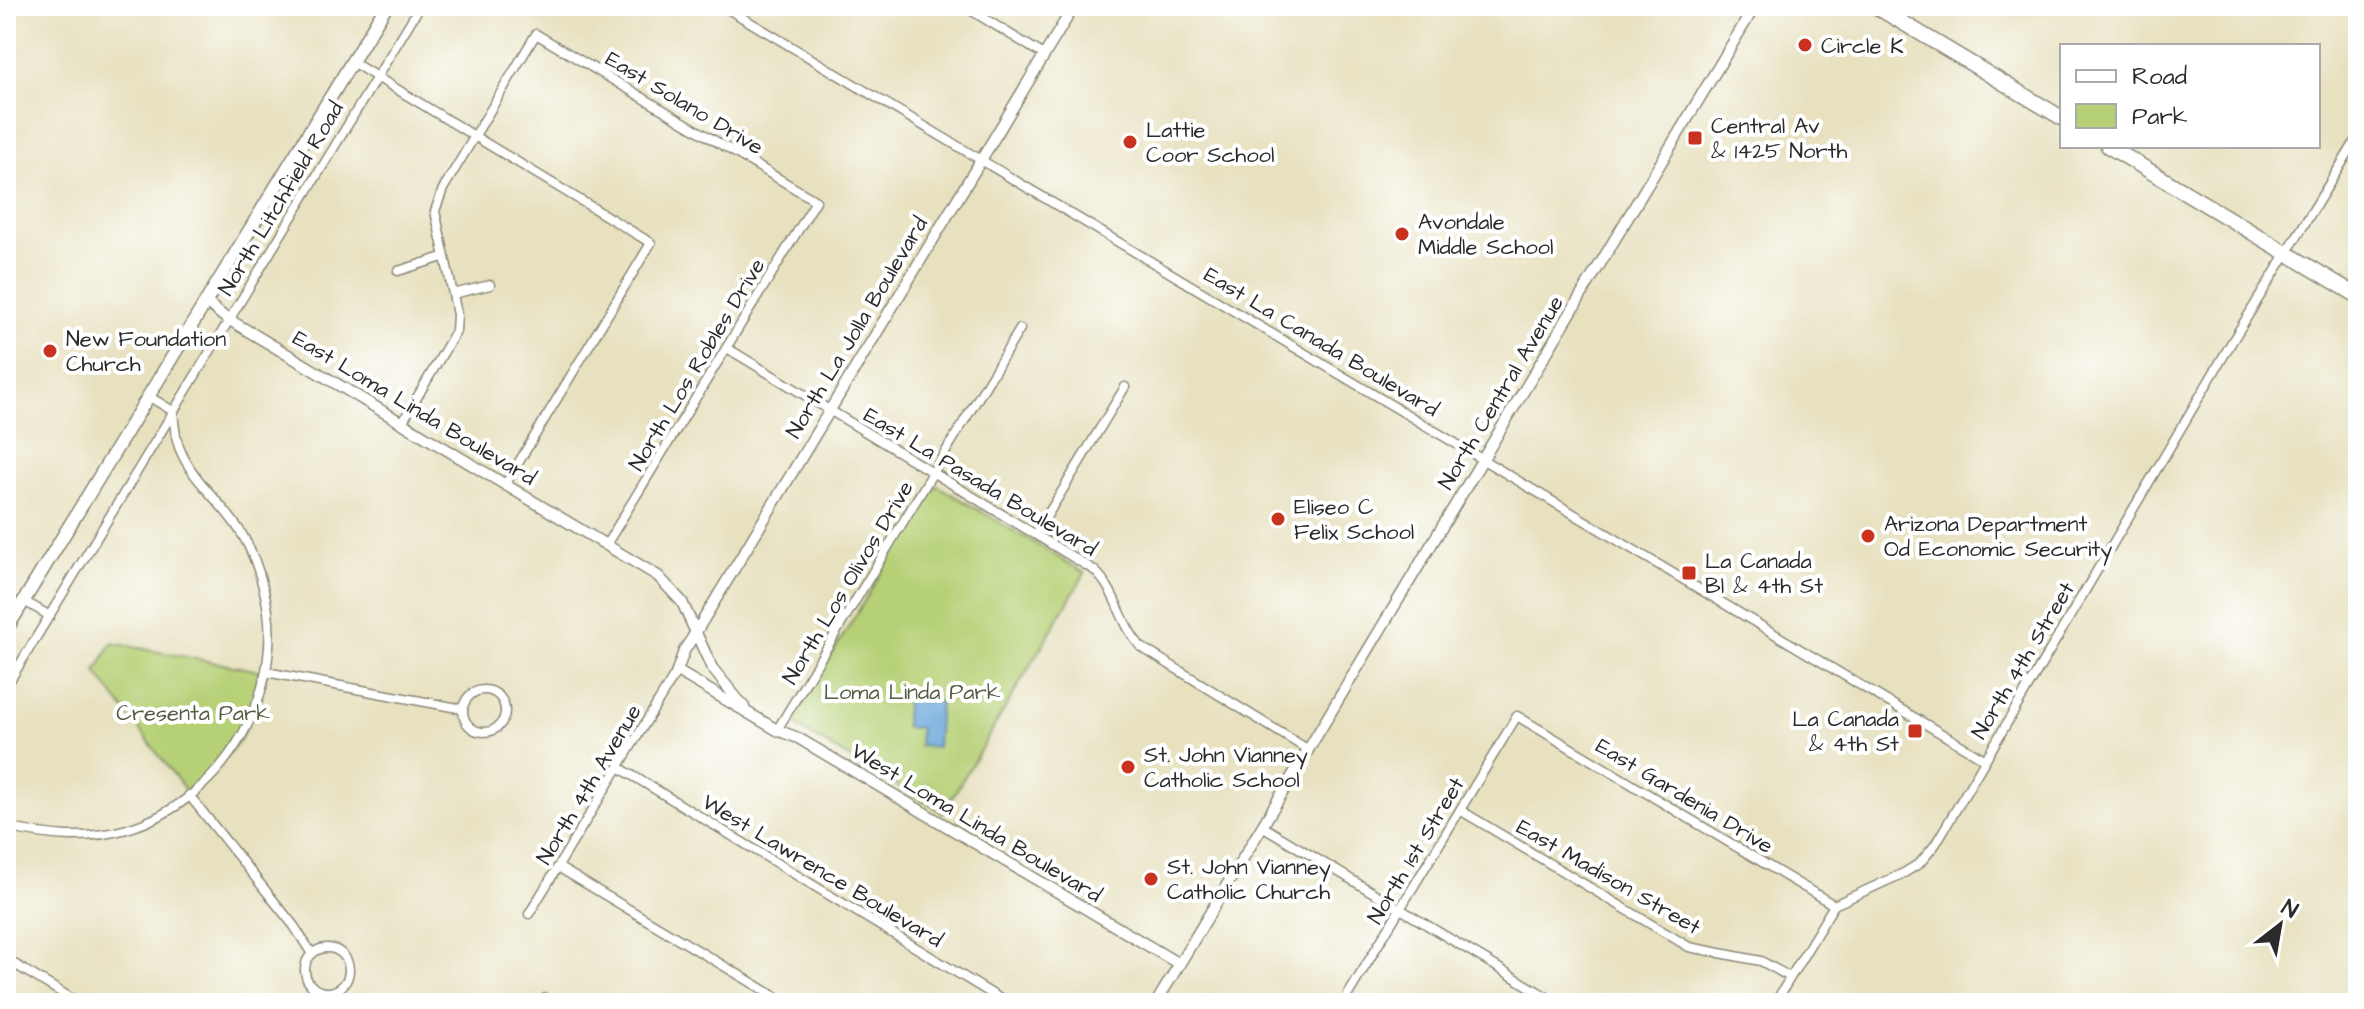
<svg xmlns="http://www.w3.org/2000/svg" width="2364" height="1009" font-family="'Architects Daughter',sans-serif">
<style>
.green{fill:#b6d076;stroke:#707e50;stroke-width:2}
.water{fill:#68a6da;stroke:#4a6882;stroke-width:2}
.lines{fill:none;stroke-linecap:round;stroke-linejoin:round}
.minor-casing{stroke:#898675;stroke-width:11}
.tertiary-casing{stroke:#898675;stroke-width:13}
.secondary-casing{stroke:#898675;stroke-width:15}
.primary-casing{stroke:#898675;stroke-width:17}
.minor{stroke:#fff;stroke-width:8}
.tertiary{stroke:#fff;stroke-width:10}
.secondary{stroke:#fff;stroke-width:12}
.primary{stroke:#fff;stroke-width:14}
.poi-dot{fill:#c8321e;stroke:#fff;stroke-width:3}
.labels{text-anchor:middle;stroke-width:8;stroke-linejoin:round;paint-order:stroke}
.poi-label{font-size:22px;fill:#2b2b2b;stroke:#fff;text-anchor:start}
.street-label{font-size:22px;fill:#2b2b2b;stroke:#fff}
.park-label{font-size:22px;fill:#555d42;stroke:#fff}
</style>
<rect width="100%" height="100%" fill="#fff"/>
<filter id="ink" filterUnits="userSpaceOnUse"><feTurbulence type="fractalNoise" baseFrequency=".0125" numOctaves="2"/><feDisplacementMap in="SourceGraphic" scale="16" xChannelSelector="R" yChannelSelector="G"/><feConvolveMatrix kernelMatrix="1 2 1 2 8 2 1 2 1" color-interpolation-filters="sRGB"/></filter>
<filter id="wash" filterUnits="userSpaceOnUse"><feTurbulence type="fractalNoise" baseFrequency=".006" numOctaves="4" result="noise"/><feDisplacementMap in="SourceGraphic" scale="32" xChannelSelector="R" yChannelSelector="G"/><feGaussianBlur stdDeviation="1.8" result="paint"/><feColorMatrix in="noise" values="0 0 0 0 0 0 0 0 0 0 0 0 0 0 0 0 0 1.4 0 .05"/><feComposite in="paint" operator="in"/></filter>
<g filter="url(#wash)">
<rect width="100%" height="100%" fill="#e7e1bf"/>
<g class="green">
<polygon points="938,486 1085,573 943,813 799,728 793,719 930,492"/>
<polygon points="112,643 266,672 240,741 189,795 96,672"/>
</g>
<polygon class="water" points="906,700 940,702 937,747 919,746 920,728 905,727"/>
</g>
<g filter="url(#ink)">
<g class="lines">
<g class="minor-casing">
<g id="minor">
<polyline points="723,6 1984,759"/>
<polyline points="964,6 1044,55"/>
<polyline points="352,62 651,243 505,485"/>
<polyline points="398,271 443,257"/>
<polyline points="453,294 490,285"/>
<path d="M727,348l367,222c23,21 26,54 47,77l166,102"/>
<polyline points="402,423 456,331 457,315 453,294 435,211 443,189 536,34 816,201 606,545"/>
<polyline points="1036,534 1125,387"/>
<polyline points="24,601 50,616"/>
<polyline points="266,672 463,709"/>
<polyline points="6,687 420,6"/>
<circle cx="484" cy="711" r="21"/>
<polyline points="777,730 1020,329"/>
<polyline points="620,768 1007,1003"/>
<polyline points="189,795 294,926 312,954"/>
<polyline points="1460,810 1689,947 1761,961 1790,977"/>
<polyline points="1262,826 1557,1003"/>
<path d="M6,827c41,9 80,14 121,2 98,-29 164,-142 136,-242 -4,-16 -11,-36 -20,-51 -17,-31 -51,-54 -64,-89 -4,-11 -5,-24 -6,-36l-25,-15"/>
<polyline points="558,867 786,1003"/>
<polyline points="529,914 677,671"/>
<circle cx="327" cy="970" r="22"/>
<polyline points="6,959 79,1003"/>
<polyline points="542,1003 545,998 553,1003"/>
<polyline points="1343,1003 1517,716 1834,905"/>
<polyline points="1775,1003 1834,905 1904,873 1920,863 1935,845 2233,340 2358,137"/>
</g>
</g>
<g class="tertiary-casing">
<g id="tertiary">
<polyline points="1074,6 696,632 684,651 677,671 777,730 798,738 1179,964"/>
<polyline points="205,301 223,316 658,576 682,602 712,668 744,707"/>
<polyline points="1156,1003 1755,6"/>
</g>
</g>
<g class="secondary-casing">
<polyline id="secondary" points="6,630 386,6"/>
</g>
<g class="primary-casing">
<g id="primary">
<polyline points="1875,6 2062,118"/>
<polyline points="2108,146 2358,296"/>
</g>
</g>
<use href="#minor" class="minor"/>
<use href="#tertiary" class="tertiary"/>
<use href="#secondary" class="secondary"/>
<use href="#primary" class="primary"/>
</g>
</g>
<g class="poi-dot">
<circle cx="1805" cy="45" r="8"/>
<rect x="1687" y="130" width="16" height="16" rx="4"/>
<circle cx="1130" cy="142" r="8"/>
<circle cx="1402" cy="234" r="8"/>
<circle cx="50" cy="351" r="8"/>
<circle cx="1278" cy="519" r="8"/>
<circle cx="1868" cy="536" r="8"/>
<rect x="1681" y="565" width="16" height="16" rx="4"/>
<rect x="1907" y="723" width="16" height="16" rx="4"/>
<circle cx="1128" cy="767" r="8"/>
<circle cx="1151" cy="879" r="8"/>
</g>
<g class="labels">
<g class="poi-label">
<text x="1821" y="53">Circle K</text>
<text x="1711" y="133">Central Av<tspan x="1711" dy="25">&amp; 1425 North</tspan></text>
<text x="1146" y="137">Lattie<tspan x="1146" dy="25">Coor School</tspan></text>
<text x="1418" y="229">Avondale<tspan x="1418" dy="25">Middle School</tspan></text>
<text x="66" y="346">New Foundation<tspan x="66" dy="25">Church</tspan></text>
<text x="1294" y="514">Eliseo C<tspan x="1294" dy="25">Felix School</tspan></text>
<text x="1884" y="531">Arizona Department<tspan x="1884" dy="25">Od Economic Security</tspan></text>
<text x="1705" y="568">La Canada<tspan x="1705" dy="25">Bl &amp; 4th St</tspan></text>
<text x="1899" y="726" text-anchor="end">La Canada<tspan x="1899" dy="25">&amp; 4th St</tspan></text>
<text x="1144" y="762">St. John Vianney<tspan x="1144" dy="25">Catholic School</tspan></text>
<text x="1167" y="874">St. John Vianney<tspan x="1167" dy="25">Catholic Church</tspan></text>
</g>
<g class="street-label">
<text transform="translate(685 102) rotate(31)" y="8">East Solano Drive</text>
<text transform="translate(280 198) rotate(-59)" y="8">North Litchfield Road</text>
<text transform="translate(856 327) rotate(-59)" y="8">North La Jolla Boulevard</text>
<text transform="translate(1322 341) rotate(31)" y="8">East La Canada Boulevard</text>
<text transform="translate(696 364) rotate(-59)" y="8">North Los Robles Drive</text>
<text transform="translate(1500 392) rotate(-59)" y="8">North Central Avenue</text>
<text transform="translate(415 407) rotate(31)" y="8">East Loma Linda Boulevard</text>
<text transform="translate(981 481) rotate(31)" y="8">East La Pasada Boulevard</text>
<text transform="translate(847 582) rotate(-59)" y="8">North Los Olivos Drive</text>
<text transform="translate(2022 660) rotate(-59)" y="8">North 4th Street</text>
<text transform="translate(588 784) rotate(-59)" y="8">North 4th Avenue</text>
<text transform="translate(1685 795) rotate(31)" y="8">East Gardenia Drive</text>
<text transform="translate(977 822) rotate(31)" y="8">West Loma Linda Boulevard</text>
<text transform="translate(1415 850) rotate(-59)" y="8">North 1st Street</text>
<text transform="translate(823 870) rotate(31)" y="8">West Lawrence Boulevard</text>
<text transform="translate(1609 876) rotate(30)" y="8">East Madison Street</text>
</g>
<g class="park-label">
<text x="912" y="699">Loma Linda Park</text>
<text x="193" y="720">Cresenta Park</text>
</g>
</g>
<rect width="2364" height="1009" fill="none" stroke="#fff" stroke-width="32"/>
<rect x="2060" y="44" width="260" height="104" fill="#ffffff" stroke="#aaaaaa" stroke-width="2"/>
<rect x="2076" y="70" width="40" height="12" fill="#ffffff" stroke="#aaaaaa" stroke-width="2"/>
<text x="2132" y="84" font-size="24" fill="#2b2b2b">Road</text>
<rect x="2076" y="104" width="40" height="24" fill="#b6d076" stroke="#aaaaaa" stroke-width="2"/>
<text x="2132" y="124" font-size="24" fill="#2b2b2b">Park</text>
<g transform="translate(2280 925) rotate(31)" stroke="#ffffff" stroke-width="6" paint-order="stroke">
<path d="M0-6L14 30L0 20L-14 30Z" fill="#2b2b2b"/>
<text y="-12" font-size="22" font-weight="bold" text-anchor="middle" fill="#2b2b2b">N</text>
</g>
</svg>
